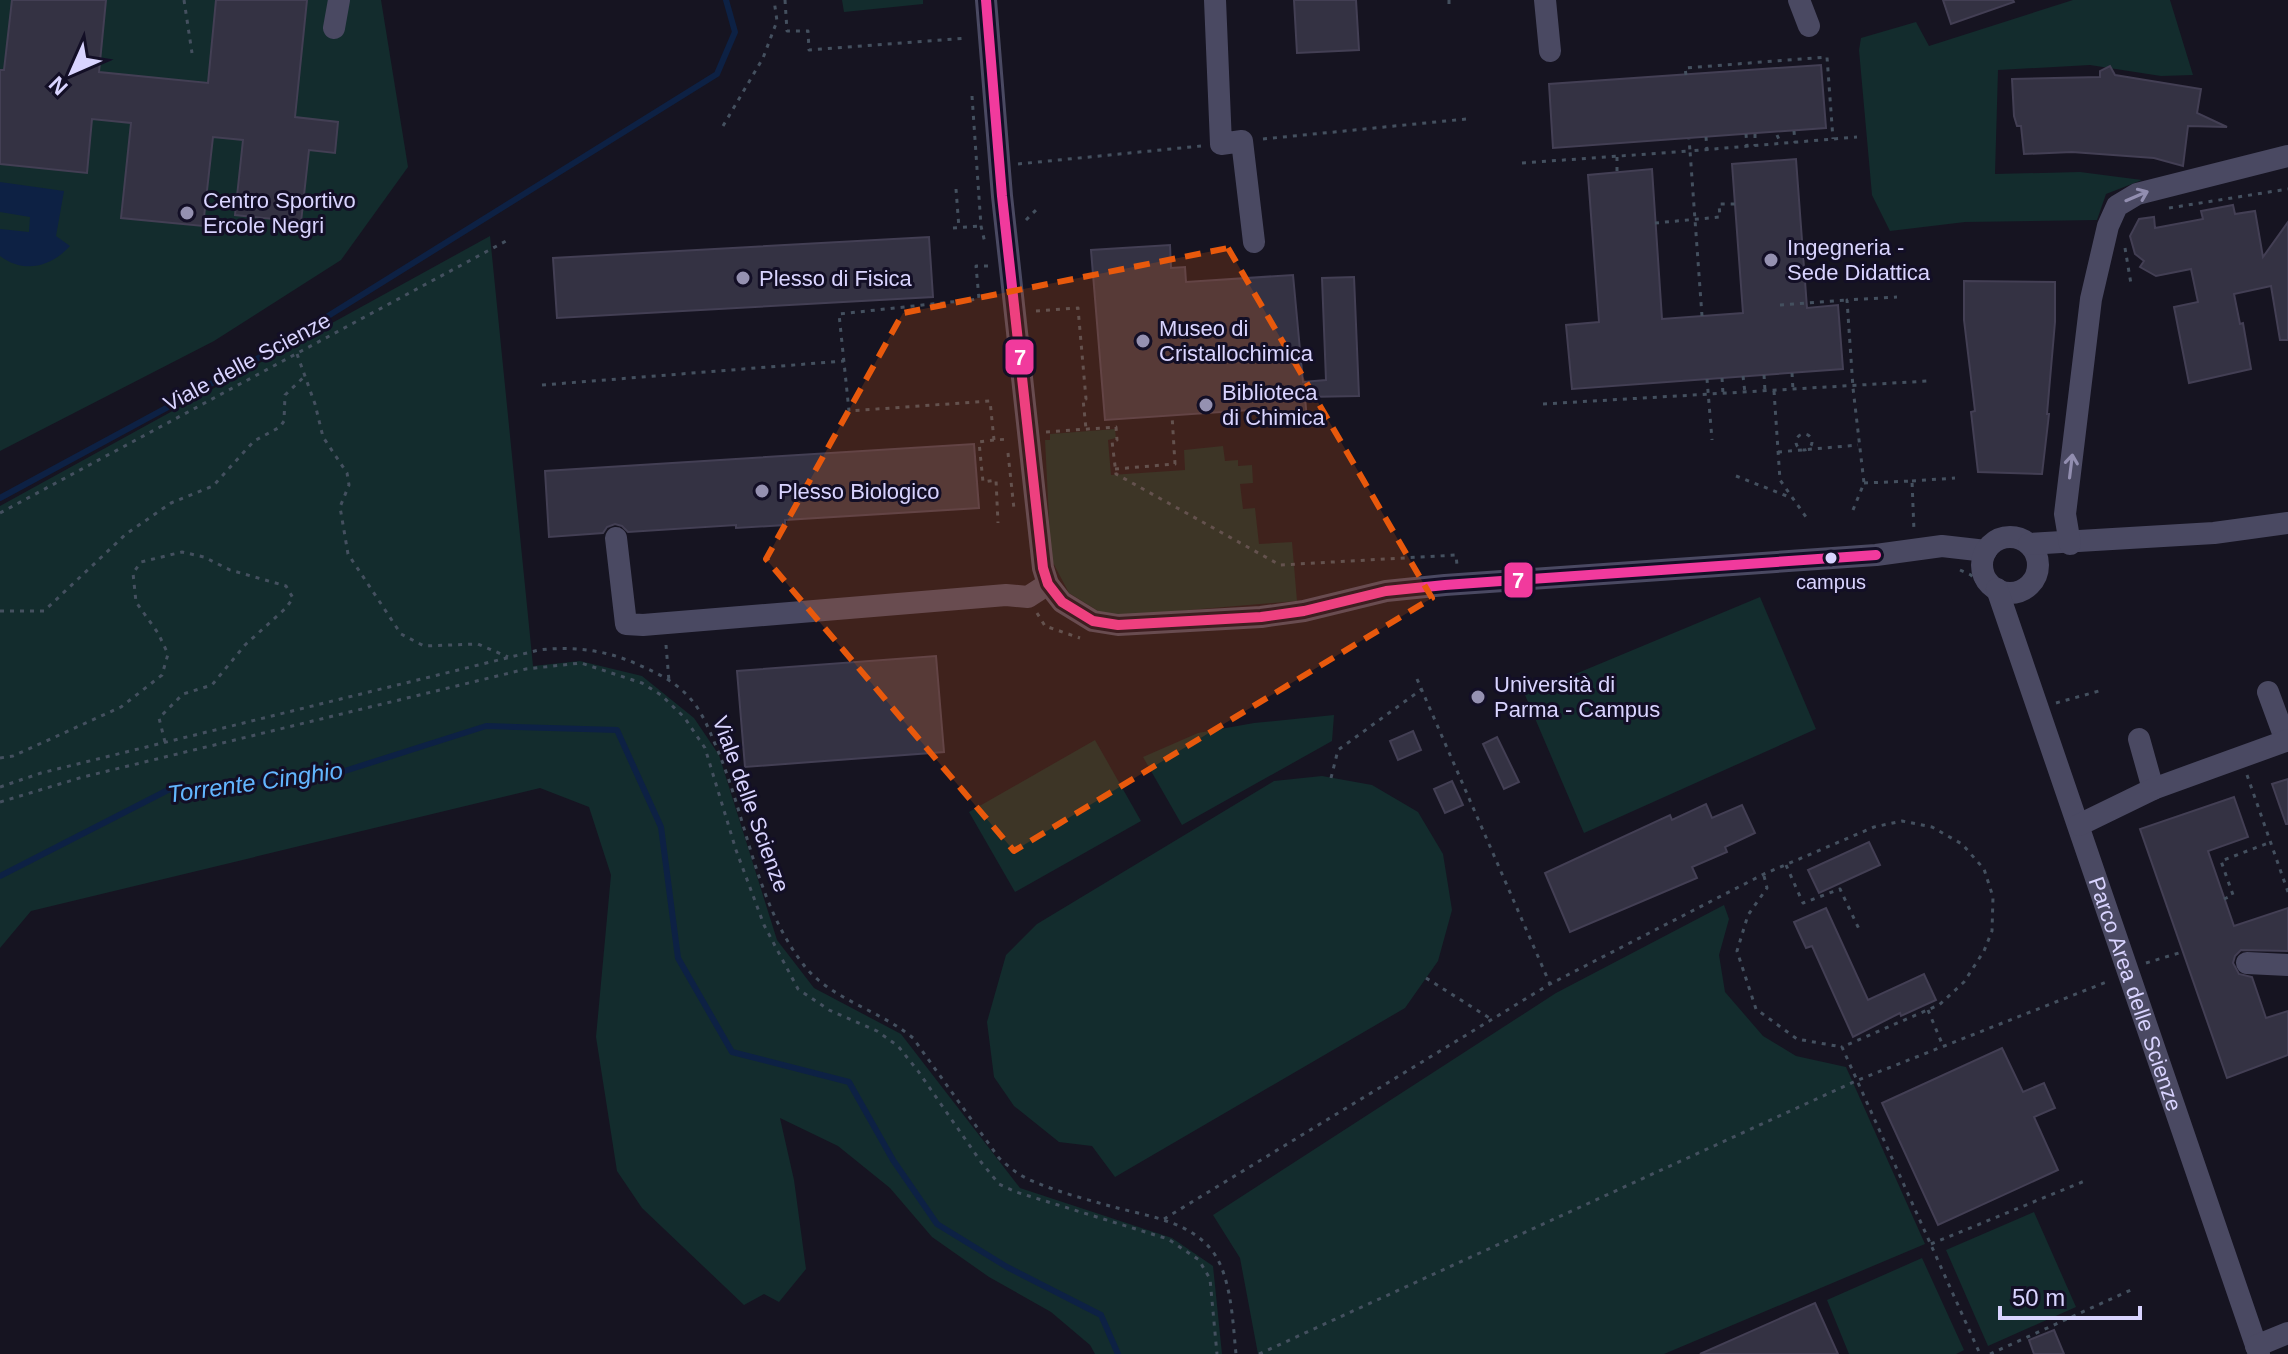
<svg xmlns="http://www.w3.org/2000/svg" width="2288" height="1354" viewBox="0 0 2288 1354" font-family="Helvetica,sans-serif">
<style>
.green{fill:#132c2d}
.water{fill:#0d2144}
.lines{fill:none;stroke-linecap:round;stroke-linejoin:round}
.stream{stroke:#0d2144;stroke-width:6}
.building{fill:#343243;stroke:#433f54;stroke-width:2}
.path{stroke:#44505f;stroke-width:3;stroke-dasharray:4 6;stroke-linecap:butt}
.minor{stroke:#4a4962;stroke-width:22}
.bus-1-casing{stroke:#130f26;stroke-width:16}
.bus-1{stroke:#f13a9d;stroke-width:10}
.oneway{stroke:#928eb0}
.marked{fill:#e8590c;fill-opacity:0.2;stroke:#e8590c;stroke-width:6;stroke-dasharray:16 10;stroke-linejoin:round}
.poi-dot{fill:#9591b1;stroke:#130f26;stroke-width:3}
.bus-dot{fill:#d9d4ff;stroke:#130f26;stroke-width:3}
.labels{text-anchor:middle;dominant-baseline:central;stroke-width:6;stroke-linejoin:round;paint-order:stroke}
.bus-label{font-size:20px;fill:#d9d4ff;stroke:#130f26}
.poi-label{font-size:22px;fill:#d9d4ff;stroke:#130f26;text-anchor:start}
.street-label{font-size:22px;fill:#d9d4ff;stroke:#130f26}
.water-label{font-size:24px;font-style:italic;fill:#62b6ff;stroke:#130f26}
.line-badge{stroke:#130f26;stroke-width:3}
.badge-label{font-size:22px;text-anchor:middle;font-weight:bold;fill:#fff}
</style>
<rect width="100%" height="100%" fill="#161421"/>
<g class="green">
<polygon points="0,0 381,0 408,167 341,260 214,341 0,451"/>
<polygon points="842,0 923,0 923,4 844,12"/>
<polygon points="2073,0 2170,0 2193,75 2161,76 2090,65 1998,70 1995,174 2080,172 2142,180 2106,194 2097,220 1965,222 1890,231 1872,195 1859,50 1861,38 1916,22 1929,46"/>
<polygon points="490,236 533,666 580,661 642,676 694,718 719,755 777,940 814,988 901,1034 1020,1188 1172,1238 1213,1266 1222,1354 1095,1354 1090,1345 1051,1312 989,1277 932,1237 890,1188 838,1146 780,1118 794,1180 806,1269 779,1302 764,1294 744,1305 642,1208 617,1171 596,1037 611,875 589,807 540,788 31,911 0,948 0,506"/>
<polygon points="1115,429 1116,438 1108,440 1111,475 1185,470 1184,450 1223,446 1225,461 1238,460 1238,466 1252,465 1253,483 1240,484 1243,509 1255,508 1259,544 1292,542 1297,601 1130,615 1103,614 1069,593 1051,559 1045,440 1050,440 1050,434"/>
<polygon points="1760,597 1816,729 1584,833 1525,695"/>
<polygon points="1334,715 1332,741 1182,825 1143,757 1198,733 1254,723"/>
<polygon points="1095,740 1141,821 1015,892 969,812"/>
<polygon points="1322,776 1372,785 1418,812 1443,854 1452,910 1438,961 1405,1008 1115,1177 1092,1146 1059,1142 1014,1106 994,1077 987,1022 1006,955 1037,924 1274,781"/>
<polygon points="1724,905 1729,919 1719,955 1725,992 1763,1036 1796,1056 1846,1067 1925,1244 1664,1354 1258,1354 1240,1258 1213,1215 1556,993"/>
<polygon points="2034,1212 2076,1307 1988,1346 1946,1250"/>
<polygon points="1922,1258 1964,1350 1956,1354 1849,1354 1827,1300"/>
</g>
<path class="water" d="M 0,182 L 64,191 L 56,236 L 70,246 C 51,267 24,274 0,256 L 0,229 L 29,232 L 30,217 L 0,212 Z"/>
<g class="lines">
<g class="stream">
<polyline points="0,498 275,349 717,74 735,32 726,0"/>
<polyline points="0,876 168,790 329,776 486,726 617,730 661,827 678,958 732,1052 849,1082 893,1160 937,1224 1007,1267 1101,1315 1118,1354"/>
</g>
</g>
<g class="building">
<polygon points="12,0 106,0 99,72 208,83 216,0 307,0 295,117 338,122 335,153 309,150 301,222 235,215 243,140 213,137 203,226 121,218 131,123 92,119 87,173 0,164 0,70 4,70"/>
<polygon points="1294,0 1356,0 1359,50 1297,53"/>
<polygon points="1943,0 2013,0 2014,2 1951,24"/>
<polygon points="1821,65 1826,128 1553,148 1549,84"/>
<polygon points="2110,66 2115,75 2201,89 2197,113 2227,127 2188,126 2183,166 2154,158 2072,152 2024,154 2021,126 2017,126 2014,116 2012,79 2100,77 2100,71"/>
<polygon points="1796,159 1807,308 1838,305 1843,369 1572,389 1566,325 1599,322 1588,175 1652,169 1662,319 1743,313 1732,164"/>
<polygon points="2233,205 2235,214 2255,211 2263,257 2288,222 2288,340 2280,340 2271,286 2234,294 2240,324 2243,323 2251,369 2189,383 2174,307 2198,302 2191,269 2156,276 2140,267 2144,261 2135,254 2130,236 2139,219 2154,217 2155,228 2203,219 2201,211"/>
<polygon points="929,237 933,297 557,318 553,258"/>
<polygon points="1170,245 1171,268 1185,267 1186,282 1293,275 1303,382 1326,380 1322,278 1354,277 1359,396 1305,397 1307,420 1266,423 1265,409 1105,420 1091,250"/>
<polygon points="1964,281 2055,282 2055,322 2047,414 2049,414 2042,474 1978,472 1971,412 1975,411 1964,320"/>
<polygon points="974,444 979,508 785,520 785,525 736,528 736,525 628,532 622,526 615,524 607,527 603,533 549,537 545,471"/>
<polygon points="936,656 944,752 745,767 737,671"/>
<polygon points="1413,731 1421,750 1398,760 1390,741"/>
<polygon points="1497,737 1519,782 1504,789 1483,744"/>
<polygon points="2288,779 2288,824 2286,824 2272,784"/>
<polygon points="1452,781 1463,805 1445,813 1434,789"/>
<polygon points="2234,797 2248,837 2208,851 2234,926 2288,908 2288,951 2241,950 2235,956 2233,963 2239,974 2252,977 2266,1018 2288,1011 2288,1055 2227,1078 2140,829"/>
<polygon points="1706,804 1712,818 1742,805 1755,833 1725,847 1727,852 1692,867 1697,878 1570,932 1545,873 1670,815 1672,820"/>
<polygon points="1869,842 1880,865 1819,893 1808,870"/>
<polygon points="1826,908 1868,1000 1924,974 1936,1000 1901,1016 1900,1013 1853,1037 1812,946 1806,948 1794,922"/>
<polygon points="2002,1048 2023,1092 2044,1083 2055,1108 2034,1117 2058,1170 1938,1225 1882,1103"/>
<polygon points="1815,1303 1838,1354 1700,1354"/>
<polygon points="2054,1330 2064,1354 2034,1354 2029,1340"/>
</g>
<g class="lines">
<g class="path">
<polyline points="184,0 192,53"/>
<polyline points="785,0 787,31 808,31 809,50 967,38"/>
<polyline points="1449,0 1449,7"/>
<polyline points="1686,75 1685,68 1827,57 1833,139"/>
<polyline points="972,96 981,226 985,243"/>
<polyline points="723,126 763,58 777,21 774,0"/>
<polyline points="1794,131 1795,143"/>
<polyline points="1746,134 1747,147"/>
<polyline points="1755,134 1755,146"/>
<polyline points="1777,135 1781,144"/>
<polyline points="1706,137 1707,150"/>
<polyline points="1263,139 1466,119"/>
<polyline points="1617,157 1617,173"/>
<polyline points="1522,163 1690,151 1689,139"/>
<polyline points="1018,164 1201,146"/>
<polyline points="956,189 959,228"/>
<polyline points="2169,208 2288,189"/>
<polyline points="1026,220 1040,206"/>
<polyline points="1655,223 1720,217 1719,204 1735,204"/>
<polyline points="953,228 981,226"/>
<polyline points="2125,248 2131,284"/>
<polyline points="988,266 976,266 979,299 839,314 849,411 990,401 994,440 1010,439"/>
<polyline points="1780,305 1847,300"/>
<polyline points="1036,311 1078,308 1086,399 1083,399 1086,429"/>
<polyline points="1702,316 1690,151 1857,137"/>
<polyline points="297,354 315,404 323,437 347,473 349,485 340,507 348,554 401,634 424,646 478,644 508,657"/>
<polyline points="1792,373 1793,390"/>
<polyline points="1764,375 1765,391"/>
<polyline points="1743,376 1745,393"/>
<polyline points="1722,378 1723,394"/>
<polyline points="1707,379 1712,440"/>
<polyline points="542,385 844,361"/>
<polyline points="1774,391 1780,480 1806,517"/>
<polyline points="1543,404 1927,381"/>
<polyline points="1046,432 1116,427 1117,440 1112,441 1116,474 1280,565 1456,555 1457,565"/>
<circle cx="1804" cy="442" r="8"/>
<polyline points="994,440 979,442 983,482 996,480 998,523"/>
<polyline points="1778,452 1858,445"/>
<polyline points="1008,453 1014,509"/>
<polyline points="1115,469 1175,464 1172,415"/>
<polyline points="1736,476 1792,498"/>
<polyline points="1912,481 1955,478"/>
<polyline points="1864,483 1912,481 1914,531"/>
<polyline points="1853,510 1864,483 1853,388 1847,300 1897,297"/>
<polyline points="0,513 508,240"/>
<polyline points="1960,570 1971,575 1979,584"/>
<polyline points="0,611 44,611 126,534 171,503 213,486 254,441 280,427 284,421 285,395 306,375"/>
<polyline points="1037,613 1045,626 1080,638"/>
<polyline points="666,645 669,681"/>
<polyline points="1417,679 1550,984"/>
<polyline points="2056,703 2099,691"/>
<polyline points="0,758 13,756 121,707 162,675 168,654 158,633 136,602 133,573 141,562 182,552 204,557 230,570 286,586 293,598 286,608 245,645 212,685 183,694 159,718 165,742"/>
<polyline points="2247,775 2288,892"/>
<polyline points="1331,778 1338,750 1422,689"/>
<path d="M 0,787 L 41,773 L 539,650 C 573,646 607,650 639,665 C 655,672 672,680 685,693 C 702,709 709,730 718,751 C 747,820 756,903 803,964 C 829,999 880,1010 913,1038 L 999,1158 C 1010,1168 1021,1177 1035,1182 C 1058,1192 1085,1199 1110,1206 C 1150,1217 1201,1222 1220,1264 C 1232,1291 1233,1325 1236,1354"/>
<polyline points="0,802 83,777 526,669 581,663 642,683 661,695 684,717 705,748 736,850 764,925 798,989 829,1010 877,1031 898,1046 918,1071 981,1162 999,1184 1016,1192 1168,1239 1199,1260 1210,1279 1217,1354"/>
<polyline points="1786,865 1803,903 1840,889 1859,929"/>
<polyline points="1764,876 1767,888 1748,915 1737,951 1756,1009 1797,1039 1842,1047"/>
<polyline points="2224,899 2233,895 2221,861 2271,842"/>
<polyline points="2146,963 2182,952"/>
<polyline points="1426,978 1491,1019"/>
<polyline points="1928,1010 1943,1046"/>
<polyline points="1164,1219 1550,984 1764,874 1874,827 1902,821 1932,827 1962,844 1984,869 1993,897 1992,931 1984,951 1964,982 1939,1005 1842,1047 1980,1354"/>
<polyline points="1931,1244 2087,1180"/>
<polyline points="1259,1354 1858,1080 2109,981"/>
<polyline points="1990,1354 2133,1289"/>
</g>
<g class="minor">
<polyline points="986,0 1002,196 1043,568 1048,584 1062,602 1093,621 1118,625 1261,617 1304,611 1386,591 1445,585 1876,555 1942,546 1986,551"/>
<polyline points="1215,0 1221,144 1242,141 1254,242"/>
<polyline points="1545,0 1550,51"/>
<polyline points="1799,0 1809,26"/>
<polyline points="334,28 339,0"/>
<circle cx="2010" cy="565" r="28"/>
<polyline points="616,538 626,624 643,625 1006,595 1028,597 1048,584"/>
<polyline points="2029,544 2214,533 2288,523"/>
<polyline points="2070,544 2065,514 2091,299 2108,226 2117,206 2137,194 2288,156"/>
<path id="s1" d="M 1997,589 L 2259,1354"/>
<polyline points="2268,692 2286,741"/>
<polyline points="2139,739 2153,789"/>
<polyline points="2079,825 2153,789 2288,740"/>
<polyline points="2247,963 2288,965"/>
<polyline points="2256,1346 2288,1333"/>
</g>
<g class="bus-1-casing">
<polyline id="bus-1" points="986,0 1002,196 1043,568 1048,584 1062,602 1093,621 1118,625 1261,617 1304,611 1386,591 1445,585 1876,555"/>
</g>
<use href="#bus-1" class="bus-1"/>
</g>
<defs><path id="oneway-shaft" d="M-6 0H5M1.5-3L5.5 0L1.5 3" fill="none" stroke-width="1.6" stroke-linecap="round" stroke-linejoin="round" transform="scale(2)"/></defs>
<g class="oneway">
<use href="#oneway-shaft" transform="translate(2137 196) rotate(-23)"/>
<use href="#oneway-shaft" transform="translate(2071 466) rotate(-83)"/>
</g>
<path class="marked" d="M 1228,248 L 1432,598 L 1014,851 L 766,559 L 903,313 Z"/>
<g class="poi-dot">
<circle cx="187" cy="213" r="8"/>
<circle cx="1771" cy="260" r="8"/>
<circle cx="743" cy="278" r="8"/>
<circle cx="1143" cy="341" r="8"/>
<circle cx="1206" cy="405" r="8"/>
<circle cx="762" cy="491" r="8"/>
<circle cx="1478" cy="697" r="8"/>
</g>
<circle class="bus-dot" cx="1831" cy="558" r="7"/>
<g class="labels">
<g class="bus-label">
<text x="1831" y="582">campus</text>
</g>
<g class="poi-label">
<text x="203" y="200">Centro Sportivo<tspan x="203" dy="25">Ercole Negri</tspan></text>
<text x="1787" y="247">Ingegneria -<tspan x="1787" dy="25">Sede Didattica</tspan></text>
<text x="759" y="278">Plesso di Fisica</text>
<text x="1159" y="328">Museo di<tspan x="1159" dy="25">Cristallochimica</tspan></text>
<text x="1222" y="392">Biblioteca<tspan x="1222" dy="25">di Chimica</tspan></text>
<text x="778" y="491">Plesso Biologico</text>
<text x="1494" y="684">Università di<tspan x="1494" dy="25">Parma - Campus</tspan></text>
</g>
<g class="street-label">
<text transform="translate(247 362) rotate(-28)">Viale delle Scienze</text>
<text transform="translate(751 804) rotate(70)">Viale delle Scienze</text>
<text stroke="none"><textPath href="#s1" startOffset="428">Parco Area delle Scienze</textPath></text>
</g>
<g class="water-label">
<text transform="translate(255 782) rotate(-8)">Torrente Cinghio</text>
</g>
</g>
<g class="line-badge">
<rect x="1004" y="338" width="31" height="38" rx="8" fill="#f13a9d"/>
<rect x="1503" y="561" width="31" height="38" rx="8" fill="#f13a9d"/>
</g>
<g class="badge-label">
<text x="1020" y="365">7</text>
<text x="1518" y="588">7</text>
</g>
<g transform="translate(72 72) rotate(225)" stroke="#130f26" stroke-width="6" paint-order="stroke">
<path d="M0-6L14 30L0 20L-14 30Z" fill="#d9d4ff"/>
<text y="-12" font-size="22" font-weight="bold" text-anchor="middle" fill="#d9d4ff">N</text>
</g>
<path d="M2000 1306v12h140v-12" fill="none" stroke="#d9d4ff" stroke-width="4"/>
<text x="2012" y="1306" font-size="24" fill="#d9d4ff" stroke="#130f26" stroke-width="6" paint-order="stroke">50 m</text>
</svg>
